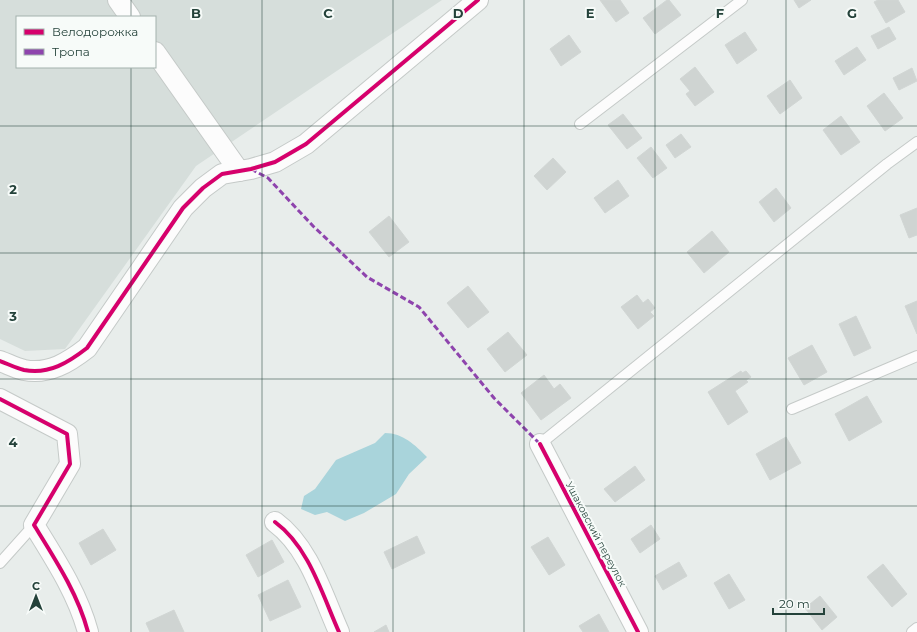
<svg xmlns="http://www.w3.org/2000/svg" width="917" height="632" viewBox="0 0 917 632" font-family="Montserrat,sans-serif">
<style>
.built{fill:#d6dedb;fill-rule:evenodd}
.water{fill:#a9d4db}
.building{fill:#cfd4d2;stroke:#d1d6d4}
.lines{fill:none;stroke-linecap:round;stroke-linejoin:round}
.lane-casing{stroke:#c5cac8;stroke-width:12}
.street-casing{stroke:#c5cac8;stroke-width:22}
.lane{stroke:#fcfcfc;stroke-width:10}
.street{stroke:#fcfcfc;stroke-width:20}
.quiet{stroke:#8e44ad;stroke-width:3;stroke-dasharray:6 3;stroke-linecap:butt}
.cycleway-casing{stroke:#f7fbf9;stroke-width:6}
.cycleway{stroke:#d6006c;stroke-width:4}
.grid{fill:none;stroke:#24423a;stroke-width:1;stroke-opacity:0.55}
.labels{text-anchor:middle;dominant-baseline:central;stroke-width:4;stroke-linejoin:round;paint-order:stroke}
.street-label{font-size:10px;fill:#24423a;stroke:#f7fbf9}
.grid-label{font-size:13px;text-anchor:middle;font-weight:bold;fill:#24423a;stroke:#f7fbf9;stroke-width:4;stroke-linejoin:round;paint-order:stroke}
</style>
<rect width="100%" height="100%" fill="#e8edeb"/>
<path class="built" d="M 0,0 L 442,0 L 196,166 L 65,349 L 25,351 L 0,339 ZM 17,17 L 155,17 L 155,67 L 17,67 Z"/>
<path class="water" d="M 385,433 C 403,433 415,445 427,457 L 409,474 L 396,494 L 364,513 L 345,521 L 327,512 L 315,515 L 301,509 L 304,496 L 315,489 L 336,460 L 375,443 Z"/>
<g class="building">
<polygon points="600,0 620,0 629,13 616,22"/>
<polygon points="667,0 669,0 681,15 655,34 643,18"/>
<polygon points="794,0 811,0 799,8"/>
<polygon points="878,0 898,0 905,12 886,23 874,2"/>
<polygon points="889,27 896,39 878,49 871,36"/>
<polygon points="745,32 757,50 737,64 725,45"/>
<polygon points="569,35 581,52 561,66 550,49"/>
<polygon points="857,47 866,60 844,75 835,61"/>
<polygon points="695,67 714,92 695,106 686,94 690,91 680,79"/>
<polygon points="912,68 917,81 899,90 893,78"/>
<polygon points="790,80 802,98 780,114 767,96"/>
<polygon points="884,93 903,118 885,131 867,106"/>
<polygon points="623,114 642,138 627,149 608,125"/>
<polygon points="841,116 860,142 841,155 823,130"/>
<polygon points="681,134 691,147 675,158 666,145"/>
<polygon points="651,147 667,168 653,178 637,158"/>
<polygon points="553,158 566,172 547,190 534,176"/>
<polygon points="618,180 629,196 605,213 594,198"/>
<polygon points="776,188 791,208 774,222 759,202"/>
<polygon points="917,208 917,235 909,238 900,215"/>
<polygon points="389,216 409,242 389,257 369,232"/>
<polygon points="712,231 729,252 704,273 687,252"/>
<polygon points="468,286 489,312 468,328 447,303"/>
<polygon points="637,295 643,303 648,299 655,308 650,312 654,316 638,329 621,307"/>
<polygon points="917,301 917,334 905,306"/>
<polygon points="856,316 871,348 854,356 839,324"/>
<polygon points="508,332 527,355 505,372 487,349"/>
<polygon points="812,345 827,372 804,385 788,358"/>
<polygon points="741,371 742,373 746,371 751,377 746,380 748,382 735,391 748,412 728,425 708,392"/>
<polygon points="544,375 554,389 560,384 571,398 541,420 521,393"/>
<polygon points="867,396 882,422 849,441 835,414"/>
<polygon points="786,437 801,463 770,480 756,454"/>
<polygon points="635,466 645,480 615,502 604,489"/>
<polygon points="651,525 660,539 640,553 631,539"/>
<polygon points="103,529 116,550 91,565 79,543"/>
<polygon points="417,536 425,553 392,569 384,552"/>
<polygon points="548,537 565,565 549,575 531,547"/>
<polygon points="272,540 284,562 258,577 246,555"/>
<polygon points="679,562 687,576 663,590 655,576"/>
<polygon points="883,564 907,594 892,607 867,577"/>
<polygon points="729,574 745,600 729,609 714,583"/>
<polygon points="288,580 301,607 270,621 258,595"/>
<polygon points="820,596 837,617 822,630 805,608"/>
<polygon points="174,610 184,632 150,632 146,623"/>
<polygon points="599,614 609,632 583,632 579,626"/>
<polygon points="386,625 389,632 374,632"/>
</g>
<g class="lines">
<g class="lane-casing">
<g id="lane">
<polyline points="580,124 742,0"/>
<polyline points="792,409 917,356"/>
<polyline points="540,444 887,164 917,142"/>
<polyline points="0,563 34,525"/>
<polyline points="912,632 917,628"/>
</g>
</g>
<g class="street-casing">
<g id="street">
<polyline points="118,0 130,17"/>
<polyline points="155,52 239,171"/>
<path d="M 0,361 C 8,364 16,368 24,370 C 49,375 69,362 87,348 L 183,208 L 203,188 L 222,174 L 251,169 L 275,162 L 306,144 L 478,0"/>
<path d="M 0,399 L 67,434 L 70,464 L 34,525 C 55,559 78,594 88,632"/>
<polyline points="540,444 638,632"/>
<path d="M 275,522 C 309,547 322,594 339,632"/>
</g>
</g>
<use href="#lane" class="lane"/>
<use href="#street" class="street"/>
<polyline class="quiet" points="251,169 268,178 313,226 367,277 419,307 494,398 540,444"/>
<g class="cycleway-casing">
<g id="cycleway">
<path d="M 0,361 C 8,364 16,368 24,370 C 49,375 69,362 87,348 L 183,208 L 203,188 L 222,174 L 251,169 L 275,162 L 306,144 L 478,0"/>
<path d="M 0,399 L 67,434 L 70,464 L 34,525 C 55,559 78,594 88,632"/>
<polyline points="540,444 638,632"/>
<path d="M 275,522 C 309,547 322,594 339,632"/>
</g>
</g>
<use href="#cycleway" class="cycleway"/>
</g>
<path class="grid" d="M 131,0 L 131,17M 262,0 L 262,632M 393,0 L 393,632M 524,0 L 524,632M 655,0 L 655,632M 786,0 L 786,632M 131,67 L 131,632M 0,126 L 917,126M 0,253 L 917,253M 0,379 L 917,379M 0,506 L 917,506"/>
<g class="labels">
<g class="street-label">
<text transform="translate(596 534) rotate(62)">Ушаковский переулок</text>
</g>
</g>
<g class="grid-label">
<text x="196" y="18">B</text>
<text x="328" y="18">C</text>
<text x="458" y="18">D</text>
<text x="590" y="18">E</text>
<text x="720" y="18">F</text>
<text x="852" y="18">G</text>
<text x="13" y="194">2</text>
<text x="13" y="321">3</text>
<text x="13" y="447">4</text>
</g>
<rect x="16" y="16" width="140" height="52" fill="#f7fbf9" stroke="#a3b1ad"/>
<rect x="24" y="29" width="20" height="6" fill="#d6006c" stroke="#a3b1ad"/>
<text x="52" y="36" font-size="12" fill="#24423a">Велодорожка</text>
<rect x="24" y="49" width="20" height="6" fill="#8e44ad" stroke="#a3b1ad"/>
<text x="52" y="56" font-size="12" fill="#24423a">Тропа</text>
<g transform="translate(36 596)" stroke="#f7fbf9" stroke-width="3" paint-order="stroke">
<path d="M0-3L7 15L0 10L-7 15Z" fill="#24423a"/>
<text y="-6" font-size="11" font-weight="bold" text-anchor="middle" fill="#24423a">С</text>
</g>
<path d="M773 608v6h51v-6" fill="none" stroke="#24423a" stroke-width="2"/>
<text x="779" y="608" font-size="12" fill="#24423a" stroke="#f7fbf9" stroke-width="3" paint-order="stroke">20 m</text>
</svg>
